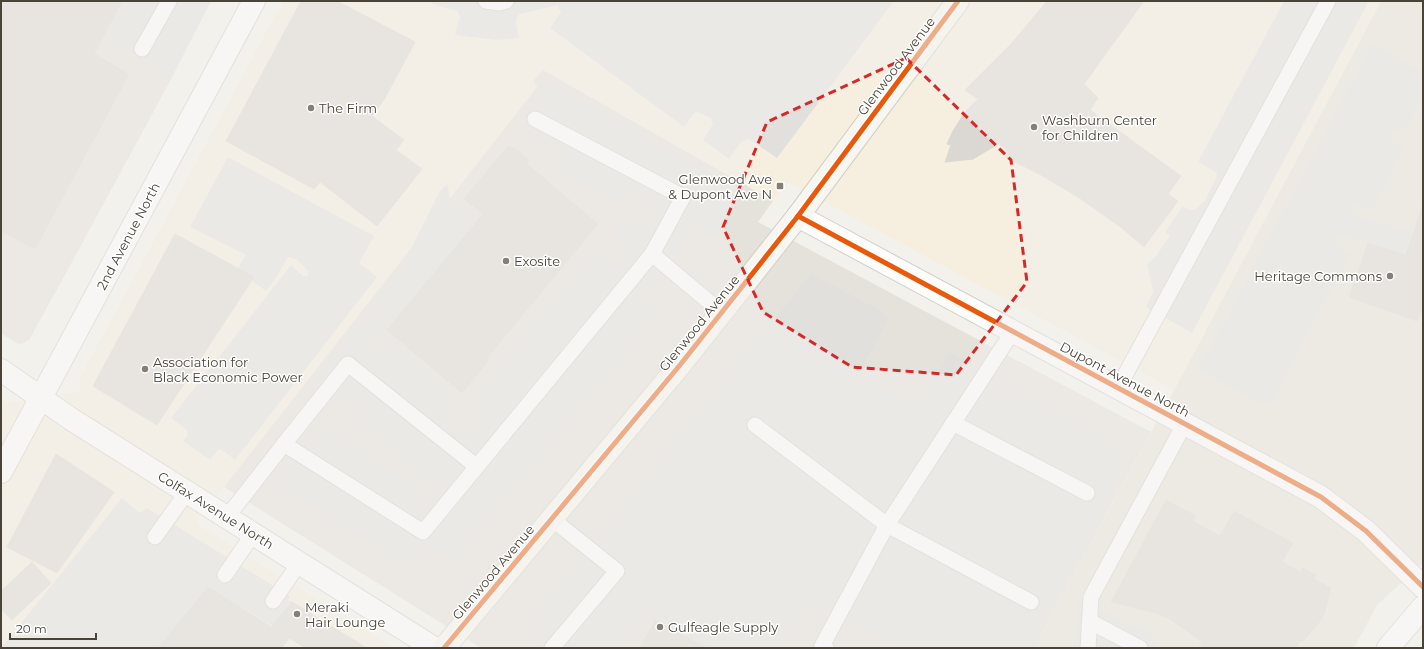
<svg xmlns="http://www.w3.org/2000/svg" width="1424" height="649" viewBox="0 0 1424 649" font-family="Montserrat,sans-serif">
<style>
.residential{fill:#e7e3d9}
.commercial{fill:#f6eede}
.industrial{fill:#e5e1db}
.parking{fill:#e2e0dc}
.building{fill:#dbd8d3;stroke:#dbd8d1}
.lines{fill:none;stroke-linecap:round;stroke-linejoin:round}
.lane-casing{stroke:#d1cfc9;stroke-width:17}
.street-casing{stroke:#d1cfc9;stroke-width:24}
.secondary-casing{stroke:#d3cfc3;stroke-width:24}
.lane{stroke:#fdfdfc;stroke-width:15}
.street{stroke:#fdfdfc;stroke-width:22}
.secondary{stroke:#f7f6f0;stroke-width:22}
.cycleway-casing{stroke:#fff;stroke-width:8}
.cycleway{stroke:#e8590c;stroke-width:5}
.marked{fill:none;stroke:#d62828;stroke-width:3;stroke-dasharray:8 5;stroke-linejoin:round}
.poi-dot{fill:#858076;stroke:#fff;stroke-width:1.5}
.labels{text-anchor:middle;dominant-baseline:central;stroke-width:3;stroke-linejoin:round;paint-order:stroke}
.street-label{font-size:13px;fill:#4a4337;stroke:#fff}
.poi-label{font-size:13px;fill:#4a4337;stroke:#fff;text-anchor:start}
</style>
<rect width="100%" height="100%" fill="#f3f1ec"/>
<polygon class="residential" points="1381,1 1423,1 1423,563 1377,605 1354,648 1034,648 1174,390"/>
<polygon class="commercial" points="283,1 1381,1 1174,390 788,182 773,201 543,70 533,81 537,87 196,523 390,645 392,648 1,648 1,392 6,403 81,391 79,382 81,376"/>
<g class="industrial">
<polygon points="1,1 211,1 169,83 66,273 29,340 22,344 16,343 1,333"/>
<polygon points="543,70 773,201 758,222 1151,432 1034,648 481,648 224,487 537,87 533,81"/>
</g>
<g class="parking">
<polygon points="122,1 211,1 172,75 103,35"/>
<polygon points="427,1 894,1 777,158 749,139 741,142 729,159 703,140 713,124 711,118 697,112 694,113 684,127 550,28 561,12 558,5 520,14 517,17 516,22 519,38 496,40 455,35 460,16 457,11 441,7"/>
<polygon points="1284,1 1369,1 1192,333 1146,307 1153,292 1147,264 1155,257 1170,236 1165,232 1183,206 1189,210 1194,210 1205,201 1216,178 1217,173 1198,162"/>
<polygon points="1372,44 1423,72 1423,93 1419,107 1412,120 1401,129 1390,133 1389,139 1404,149 1372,210 1352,203 1349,207 1355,215 1414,233 1406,255 1348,236 1335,235 1333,241 1335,244 1351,254 1268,407 1198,370"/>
<polygon points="551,83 738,190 729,204 728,207 731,212 718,236 701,226 692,226 687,232 678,251 640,290 640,297 655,311 451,558 431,545 419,550 410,565 279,485 291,465 311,443 321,428 425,493 415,505 416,512 419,513 423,513 452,478 453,474 451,471 446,471 433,482 356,417 367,404 366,400 349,393 342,395 336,399 314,383 400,270 440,191 447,184 451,202 476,223 414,298 408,295 366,343 365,351 368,356 372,359 387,343 455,399 442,415 441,418 447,424 460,431 470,431 489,422 491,417 490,412 476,399 597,253 613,268 618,267 630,252 630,249 614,235 625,219 640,233 646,231 649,228 658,207 652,198 634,188 628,190 620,203 559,169 567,155 565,148 521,124 535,101 542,100"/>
<polygon points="228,157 374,236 359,263 377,277 235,460 222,450 218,450 210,460 183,441 187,436 188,431 171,418 291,265 303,276 307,276 309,272 296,259 288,257 278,275 266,291 252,281 254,277 238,268 246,255 190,227"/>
<polygon points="811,274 878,309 889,317 858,375 919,409 950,353 975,365 966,378 992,395 988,401 992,403 1003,388 1113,445 1117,457 1120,472 1104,510 1028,648 902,648 808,597 781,648 707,648 655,620 658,612 652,605 611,648 524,648 532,642 542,640 543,637 542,632 531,622 655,477 735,537 736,534 730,527 655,473 671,450"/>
<polygon points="122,498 140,513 147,508 290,596 288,600 292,602 272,626 208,587 158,648 1,648"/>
<polygon points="1077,598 1133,627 1135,625 1146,631 1154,638 1161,648 1073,648 1077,630"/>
</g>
<g class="building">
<polygon points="1,1 122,1 94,54 129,74 35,249 1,231"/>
<polygon points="301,1 337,1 415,42 384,100 372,116 404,140 396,150 422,169 377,226 320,182 314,189 226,141"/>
<polygon points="1047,1 1144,1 1084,84 1098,98 1090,110 1181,176 1168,194 1178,201 1144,247 1122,228 1078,197 1041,175 1007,158 1008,154 1005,148 998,144 973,159 945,162 951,145 947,144 953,131 965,112 978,99 965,90 1011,44"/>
<polygon points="508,146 515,148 529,160 526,163 598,224 487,358 489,360 462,393 387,330 483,214 464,199"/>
<polygon points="1423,204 1423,307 1417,321 1349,297 1368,243 1406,255"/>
<polygon points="175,234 254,277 157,425 93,386"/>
<polygon points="56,454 114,492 57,573 7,547"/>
<polygon points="1166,500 1196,516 1193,521 1220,536 1234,511 1293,543 1282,562 1301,572 1303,568 1316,575 1314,579 1331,588 1324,614 1318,624 1302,642 1300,641 1296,648 1199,648 1202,642 1170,619 1156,613 1111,602"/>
<polygon points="32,562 51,583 12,620 1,609 1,591"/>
<polygon points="208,587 289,638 282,648 158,648"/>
<polygon points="292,602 367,648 306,648 289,638 272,626"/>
<polygon points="655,620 682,635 707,648 640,648"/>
</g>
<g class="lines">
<g class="lane-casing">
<g id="lane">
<polyline points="486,1 500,3 506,1"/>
<polyline points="142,49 169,1"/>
<polyline points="535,119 683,197 652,254"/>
<polyline points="1118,388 1328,1"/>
<polyline points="953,423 1087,493"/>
<polyline points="755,425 887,525 1013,331"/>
<polyline points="284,444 348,364 476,466"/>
<polyline points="227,517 284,444 423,532 652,254 721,312"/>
<polyline points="552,519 617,571 552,648"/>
<polyline points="155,537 187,492"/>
<polyline points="225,575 253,534"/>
<polyline points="273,601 300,562"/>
<polyline points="1091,622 1140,648"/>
<polyline points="826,648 822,646 887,525 1031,602"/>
<polyline points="1088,648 1091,597 1185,423"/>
</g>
</g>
<g class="street-casing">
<g id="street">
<polyline points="798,216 1321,497 1366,531 1423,587"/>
<polyline points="1,370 71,419 434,648"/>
<polyline points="1,472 254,1"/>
<polyline points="1388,648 1423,607"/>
</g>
</g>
<g class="secondary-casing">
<polyline id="secondary" points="444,648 680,365 798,216 958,1"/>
</g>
<use href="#lane" class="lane"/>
<use href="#street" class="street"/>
<use href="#secondary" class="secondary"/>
<g class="cycleway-casing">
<g id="cycleway">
<polyline points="798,216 1321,497 1366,531 1423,587"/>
<polyline points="444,648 680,365 798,216 958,1"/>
</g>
</g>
<use href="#cycleway" class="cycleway"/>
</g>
<path d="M0 0H1424V649H0ZM 906,58 L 1011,160 L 1027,282 L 956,375 L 852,367 L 763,312 L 723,227 L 767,122 Z" fill="#f3f1ec" fill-opacity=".55" fill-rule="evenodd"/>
<path class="marked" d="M 906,58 L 1011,160 L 1027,282 L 956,375 L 852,367 L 763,312 L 723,227 L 767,122 Z"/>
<g class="poi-dot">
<circle cx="311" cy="108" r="4"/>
<circle cx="1034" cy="127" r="4"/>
<rect x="776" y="182" width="8" height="8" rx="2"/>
<circle cx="506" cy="261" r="4"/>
<circle cx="1390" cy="276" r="4"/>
<circle cx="145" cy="369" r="4"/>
<circle cx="297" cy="614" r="4"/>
<circle cx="660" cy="627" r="4"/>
</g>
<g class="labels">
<g class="street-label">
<text transform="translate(896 66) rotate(-53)">Glenwood Avenue</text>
<text transform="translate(128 236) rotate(-62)">2nd Avenue North</text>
<text transform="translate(699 323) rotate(-51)">Glenwood Avenue</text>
<text transform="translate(1125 379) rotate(28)">Dupont Avenue North</text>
<text transform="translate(216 510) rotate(32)">Colfax Avenue North</text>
<text transform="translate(493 572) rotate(-50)">Glenwood Avenue</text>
</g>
<g class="poi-label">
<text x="319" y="108">The Firm</text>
<text x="1042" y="120">Washburn Center<tspan x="1042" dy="15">for Children</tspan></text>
<text x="772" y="179" text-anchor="end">Glenwood Ave<tspan x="772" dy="15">&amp; Dupont Ave N</tspan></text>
<text x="514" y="261">Exosite</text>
<text x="1382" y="276" text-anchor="end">Heritage Commons</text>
<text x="153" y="362">Association for<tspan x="153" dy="15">Black Economic Power</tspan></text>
<text x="305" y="607">Meraki<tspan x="305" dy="15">Hair Lounge</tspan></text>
<text x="668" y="627">Gulfeagle Supply</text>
</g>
</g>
<rect width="1424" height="649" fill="none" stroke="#4a4337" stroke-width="4"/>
<path d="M10 633v6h86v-6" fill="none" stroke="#4a4337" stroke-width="2"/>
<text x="16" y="633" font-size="12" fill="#4a4337" stroke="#ffffff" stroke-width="3" paint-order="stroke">20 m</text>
</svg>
